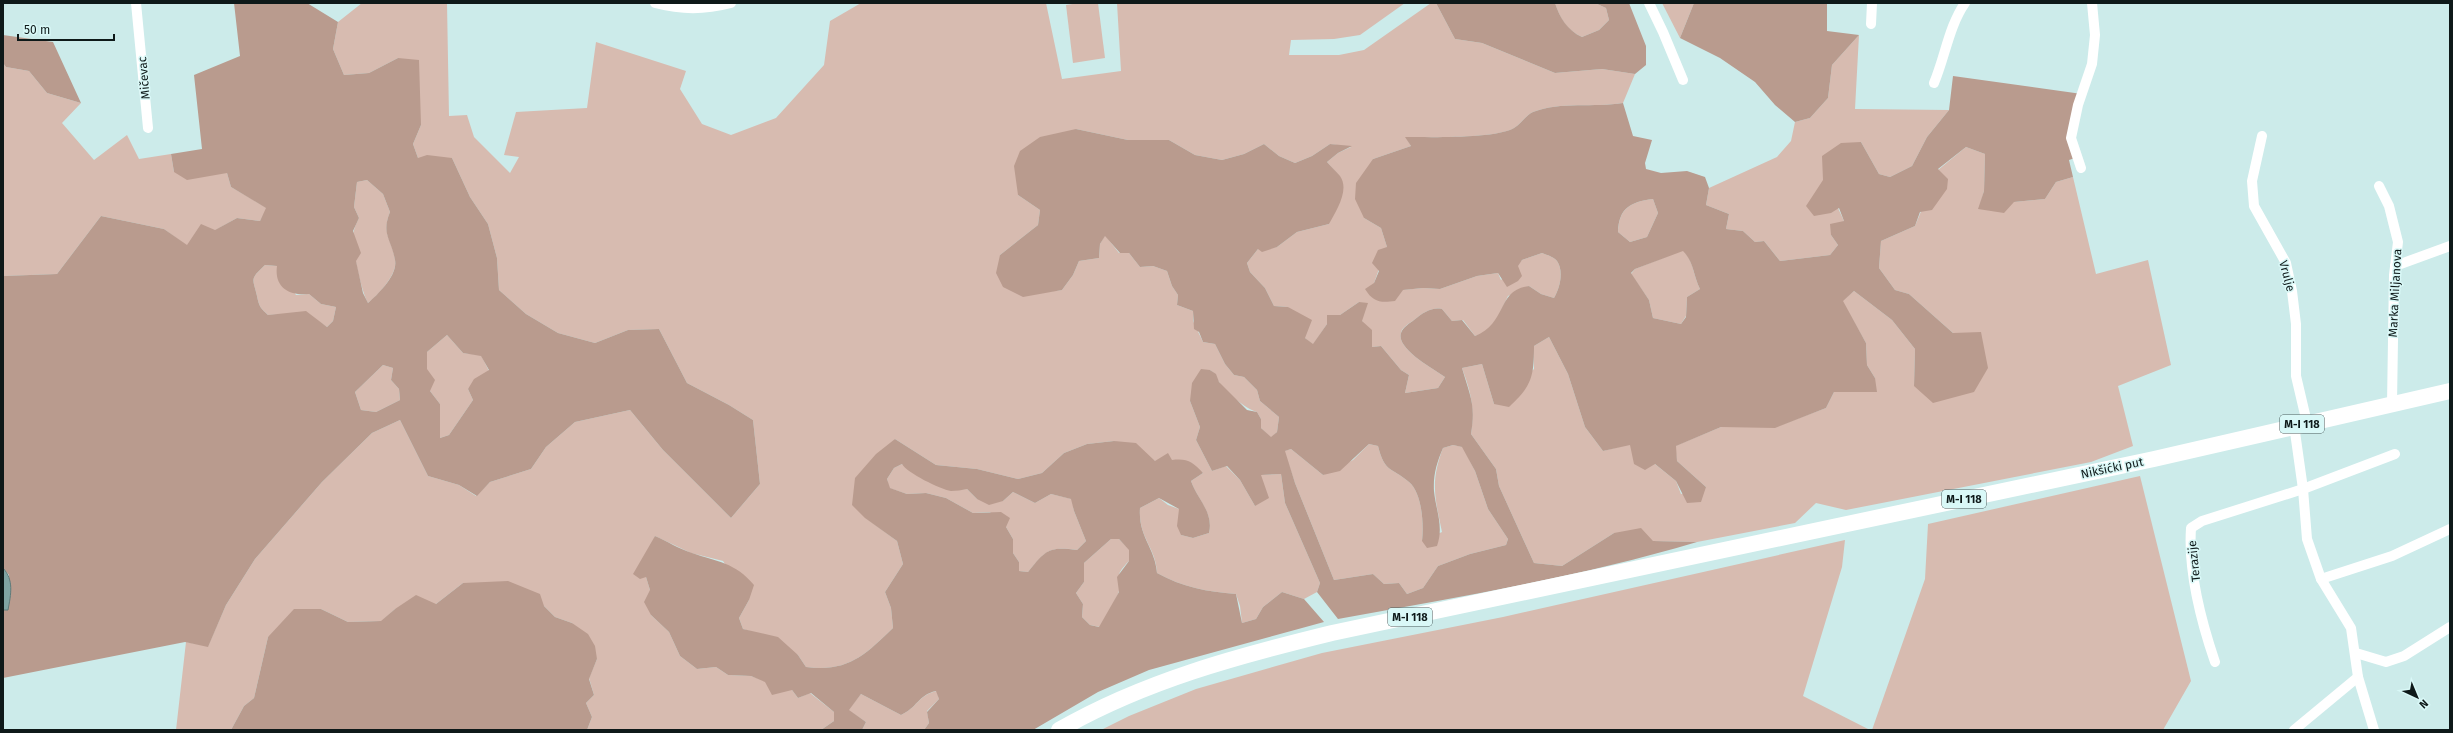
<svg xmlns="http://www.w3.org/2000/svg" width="2453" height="733" viewBox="0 0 2453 733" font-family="'Fira Sans',sans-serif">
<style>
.green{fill:#d7bbb0}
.forest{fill:#b99b8e;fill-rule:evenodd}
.water{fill:#80a5a4;stroke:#5e7b7a}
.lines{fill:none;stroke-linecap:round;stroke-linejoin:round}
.street{stroke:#fff;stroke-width:10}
.primary{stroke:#fff;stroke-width:16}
.labels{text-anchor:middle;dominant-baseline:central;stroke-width:3;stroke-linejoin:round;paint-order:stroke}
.shield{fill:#d9f8f7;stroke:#4b5c5c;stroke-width:1}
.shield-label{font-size:11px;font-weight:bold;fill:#0e1919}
.street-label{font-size:12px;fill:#0e1919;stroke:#d9f8f7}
</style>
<rect width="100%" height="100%" fill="#ccebea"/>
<g class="green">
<path d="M 362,3 L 447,3 L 449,116 L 467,115 L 474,137 L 510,173 L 519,157 L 504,155 L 516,112 L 587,108 L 596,42 L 686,71 L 680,89 L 702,124 L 731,135 L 776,118 L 824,65 L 830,21 L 861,3 L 1046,3 L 1062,79 L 1121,71 L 1117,3 L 1405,3 L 1360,35 L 1334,39 L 1291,40 L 1289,55 L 1339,55 L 1364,50 L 1431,3 L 1436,3 L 1455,39 L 1482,43 L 1555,73 L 1602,69 L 1635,74 L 1623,103 C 1594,108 1561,101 1533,112 C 1526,115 1521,124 1514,128 C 1496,139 1429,137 1406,137 L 1411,146 L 1373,159 L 1364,218 L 1381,228 L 1387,247 L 1374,283 L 1402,290 L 1423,288 L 1440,289 L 1477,276 L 1498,273 L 1501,280 L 1522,260 L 1542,253 C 1547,255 1554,257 1557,261 C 1564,271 1560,288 1554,298 L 1541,294 L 1529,286 L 1508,296 L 1494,325 L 1487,332 L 1475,336 L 1463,320 L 1452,321 L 1442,309 C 1431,307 1423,313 1414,320 C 1410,323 1402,327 1401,333 C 1396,349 1434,369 1445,377 L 1438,388 L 1405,393 L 1409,375 L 1401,370 L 1381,346 L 1372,347 L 1362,321 L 1359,302 L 1340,315 L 1327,315 L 1327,324 L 1313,345 L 1305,338 L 1288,307 L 1274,306 L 1265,288 L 1250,272 L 1247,263 L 1258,249 L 1277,247 L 1297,232 L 1329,224 L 1340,177 L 1327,162 L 1338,153 L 1351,147 L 1330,144 L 1312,156 L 1295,163 L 1279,156 L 1264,144 L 1244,154 L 1222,160 L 1195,155 L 1169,140 L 1128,140 L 1076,129 L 1018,195 L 1040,210 L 1038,225 L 1000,255 L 1045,292 L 1062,290 L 1073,275 L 1079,261 L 1099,258 L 1100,244 L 1105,235 L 1119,253 L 1129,253 L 1140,267 L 1153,266 L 1167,271 L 1172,286 L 1178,295 L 1177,305 L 1193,311 L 1193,321 L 1203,342 L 1215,344 L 1225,364 L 1234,375 L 1244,377 L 1257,390 L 1260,401 L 1279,417 L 1277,432 L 1271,438 L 1261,428 L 1261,419 L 1257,412 C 1246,409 1225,392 1219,382 C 1215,376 1216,374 1210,370 L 1190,401 L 1200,427 L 1196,440 L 1212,471 L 1226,466 L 1240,480 L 1255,506 L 1261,475 L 1281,474 L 1285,503 L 1320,583 L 1317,592 L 1304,599 L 1282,592 L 1263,607 L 1256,619 L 1242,623 L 1240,606 L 1236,594 C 1208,592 1182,587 1157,573 C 1156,547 1138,538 1140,508 L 1159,498 L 1168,505 L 1179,509 L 1181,535 L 1193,538 L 1209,533 C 1214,513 1197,499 1191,481 L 1203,473 L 1172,460 L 1155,461 L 1114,441 L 1087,444 L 1064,453 L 1042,473 L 1018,479 L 977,469 L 936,465 L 895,439 L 866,518 L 897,541 L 903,564 L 885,592 L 891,608 L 893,628 C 864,656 848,672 806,667 L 798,655 L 756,633 L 743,629 L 739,618 L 749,600 L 723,561 L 691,553 L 655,536 L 646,577 L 650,590 L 651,615 L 669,632 L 680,656 L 697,669 L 716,667 L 728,675 L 751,676 L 792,690 L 798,698 L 810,693 L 834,712 L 834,721 L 821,730 L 587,730 L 592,717 L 586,703 L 594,695 L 589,678 L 597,659 L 572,623 L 555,617 L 544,606 L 463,583 L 436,604 L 395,609 L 382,621 L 348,622 L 321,609 L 268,637 L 254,698 L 244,706 L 231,730 L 176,730 L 186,642 L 208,646 L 226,605 L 255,559 L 322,482 L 372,433 L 400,420 L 428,476 L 459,485 L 476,496 L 490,482 L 531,469 L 546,447 L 575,422 L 630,410 L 663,450 L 731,518 L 760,484 L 753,420 L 729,405 L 687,383 L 659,329 L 628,330 L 595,343 L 558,333 L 526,314 L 499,290 L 497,258 L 488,224 L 470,197 L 452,158 L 418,158 L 413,144 L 421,125 L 398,58 L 369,73 L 344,75 L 333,49 L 338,22 Z"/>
<polygon points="1079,3 1098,3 1105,58 1073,63 1066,5"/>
<path d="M 1555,3 L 1595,3 L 1606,8 L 1609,20 L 1599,30 L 1582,37 C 1567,30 1560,19 1555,3 Z"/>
<polygon points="1662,3 1694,3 1680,38"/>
<polygon points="1859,35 1855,109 1949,110 1927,137 1912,166 1890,177 1879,174 1861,142 1838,208 1844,221 1831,235 1838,245 1830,255 1780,261 1764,241 1755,242 1743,231 1726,229 1729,214 1706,205 1709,188 1777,157 1791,141 1795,122 1810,118 1828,98 1832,65"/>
<polygon points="3,63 6,67 29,71 47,93 81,103 62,123 94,160 127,135 139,159 171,154 174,172 227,173 231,187 267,208 260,221 237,218 187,246 164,229 101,216 57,274 3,276"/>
<path d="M 1966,147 L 1985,154 L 1984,191 L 1979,209 L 2014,202 L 2045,199 L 2056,182 L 2073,177 L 2096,274 L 2148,260 L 2171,365 L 2118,386 L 2133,446 L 2091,462 L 1846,510 L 1816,503 L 1795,523 L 1697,542 L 1653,541 L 1614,533 L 1562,566 L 1534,563 L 1499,486 L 1496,469 L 1471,434 C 1475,407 1471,393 1462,368 L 1482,364 L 1494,404 L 1534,369 L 1534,346 L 1549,337 L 1568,374 L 1585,427 L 1603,451 L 1630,444 L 1676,481 L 1681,494 L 1706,487 L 1677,461 L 1675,446 L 1721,427 L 1775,427 L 1826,408 L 1834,392 L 1875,378 L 1867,365 L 1866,343 L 1842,301 L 1854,291 L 1892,320 L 1915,349 L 1914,386 L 1953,333 L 1909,294 L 1895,290 L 1879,268 L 1881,241 L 1915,226 L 1938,170 Z"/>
<path d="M 367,180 L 383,194 L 390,212 C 381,235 392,238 395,260 C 398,274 378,295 368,303 C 361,290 350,243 354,230 C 355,226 357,222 359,218 L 354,207 L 357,182 Z"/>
<path d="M 1653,199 L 1658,213 L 1647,237 L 1630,242 L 1618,232 C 1619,208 1630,202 1653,199 Z"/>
<path d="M 1683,250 C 1694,262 1693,275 1700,289 L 1687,297 L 1686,316 L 1681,324 L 1653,318 L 1649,300 L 1631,274 L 1635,269 Z"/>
<path d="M 265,265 L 277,266 L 296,295 L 309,294 L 321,304 L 336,307 L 333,321 L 327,327 C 313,316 286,314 268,315 C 260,308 259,306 257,296 C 253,278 249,280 265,265 Z"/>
<polygon points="447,335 463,353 481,355 489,371 468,389 473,400 449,435 440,438 440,404 430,391 427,370 427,352"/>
<polygon points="383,365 393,368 391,380 399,389 400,400 376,412 361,410 355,392"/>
<path d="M 1369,444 L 1378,446 C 1385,473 1390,466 1409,482 C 1422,493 1424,524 1422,541 L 1442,532 C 1435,498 1430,482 1443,448 L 1453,445 L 1463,447 L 1475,471 L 1488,509 L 1508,539 L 1506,545 L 1470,554 L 1438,566 L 1423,588 L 1407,594 L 1399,583 L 1384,584 L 1373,574 L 1334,580 L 1295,483 L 1284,451 L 1291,449 L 1323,475 L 1353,460 Z"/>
<path d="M 902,464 C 924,479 939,492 967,489 L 977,499 L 1003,501 L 1013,492 L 1035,503 L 1051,494 L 1072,499 L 1074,511 L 1086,541 L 1077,550 C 1048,546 1045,552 1028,572 L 1019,571 L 1019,562 L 1013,553 L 1013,539 L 1006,527 L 990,512 L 973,513 L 946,498 L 926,493 L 907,494 L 889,488 L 887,479 L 894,468 Z"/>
<polygon points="2140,476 2191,681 2163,730 1872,730 1925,579 1928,524"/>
<path d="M 1111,539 L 1119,539 L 1130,550 L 1129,561 C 1114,576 1121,574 1119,591 C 1118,597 1103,621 1100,627 L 1090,625 L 1082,617 L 1083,604 L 1076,593 L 1084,582 L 1084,563 Z"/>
<polygon points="1845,540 1842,567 1803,696 1870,730 1101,730 1129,716 1196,689 1322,653 1503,617"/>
<path d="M 937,691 L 939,699 L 927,711 L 929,723 L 924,730 L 862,730 L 866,722 L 848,710 L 861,694 L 901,715 C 917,708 918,695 937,691 Z"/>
</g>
<g class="forest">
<path d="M 234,3 L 307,3 L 338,22 L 333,49 L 344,75 L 369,73 L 398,58 L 419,60 L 421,125 L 413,144 L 418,158 L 427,155 L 452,158 L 470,197 L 488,224 L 497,258 L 499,290 L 526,314 L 558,333 L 595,343 L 628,330 L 659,329 L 687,383 L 729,405 L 753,420 L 760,484 L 731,518 L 663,450 L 630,410 L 575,422 L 546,447 L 531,469 L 490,482 L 477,496 L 459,485 L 428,476 L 400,420 L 372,433 L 322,482 L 255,559 L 226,605 L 208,647 L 185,642 L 3,678 L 3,610 L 8,610 L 9,575 L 3,568 L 3,276 L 57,274 L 101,216 L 164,229 L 187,245 L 201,224 L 215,230 L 237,218 L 260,221 L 266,208 L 231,187 L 227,173 L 187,180 L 174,172 L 171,154 L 202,149 L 194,75 L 240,56 ZM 367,180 L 383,194 L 390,212 C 381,234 391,238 395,260 C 398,275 378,294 368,303 L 363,293 L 356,261 L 361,253 L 353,231 L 359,218 L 354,207 L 357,182 ZM 265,265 L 277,266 C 274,287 289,296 309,294 L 321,304 L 336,307 L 333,321 L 327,327 L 306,311 L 268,315 C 260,308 259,306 257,296 C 253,278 249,280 265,265 ZM 447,335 L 463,353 L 481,356 L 489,370 L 474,379 L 468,389 L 473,400 L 449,435 L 440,438 L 440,404 L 430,391 L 435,380 L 427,369 L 427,352 ZM 383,365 L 393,368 L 391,380 L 399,389 L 400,400 L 376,412 L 361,410 L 355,392 Z"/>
<path d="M 1436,3 L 1555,3 C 1560,18 1567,30 1582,37 L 1599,30 L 1609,20 L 1606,8 L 1595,3 L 1629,3 L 1646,46 L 1646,65 L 1635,74 L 1602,69 L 1555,73 L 1482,43 L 1455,39 Z"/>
<polygon points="1694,3 1827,3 1827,31 1859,35 1832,65 1828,98 1810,118 1795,122 1775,105 1755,82 1720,58 1680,38"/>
<polygon points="3,35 53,42 81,103 47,93 29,71 6,67 3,63"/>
<path d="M 1953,76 L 2082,94 L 2071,138 L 2078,157 L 2069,160 L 2073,177 L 2056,182 L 2045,199 L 2014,202 L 2004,213 L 1978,209 L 1984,191 L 1985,154 L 1966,147 L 1938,169 L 1948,179 L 1947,189 L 1932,210 L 1920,212 L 1915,226 L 1881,241 L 1879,268 L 1895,290 L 1909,294 L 1953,333 L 1981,332 L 1988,368 L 1974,392 L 1933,403 L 1914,386 L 1915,349 L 1892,320 L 1854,291 L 1843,301 L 1866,343 L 1867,365 L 1875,378 L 1877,392 L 1834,392 L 1826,408 L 1775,428 L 1721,427 L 1676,446 L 1677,461 L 1706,487 L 1701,502 L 1687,503 L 1676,481 L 1655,464 L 1645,470 L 1634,464 L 1630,445 L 1603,451 L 1585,427 L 1568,374 L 1549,337 L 1534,346 C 1534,376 1532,386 1509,407 L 1494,404 L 1482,364 L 1462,368 C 1470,396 1476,404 1471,434 L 1496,469 L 1499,486 L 1534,563 L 1562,566 L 1614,533 L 1641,528 L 1653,541 L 1697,542 C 1580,577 1458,597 1338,619 L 1317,592 L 1320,583 L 1285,503 L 1281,474 L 1261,475 L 1269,498 L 1255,506 L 1240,480 L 1227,466 L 1212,471 L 1196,440 L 1200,427 L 1190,401 L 1192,383 L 1201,369 L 1210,370 L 1216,374 L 1219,382 L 1247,410 L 1257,412 L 1261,419 L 1261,428 L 1271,437 L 1277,432 L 1279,417 L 1260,401 L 1257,390 L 1244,377 L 1234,375 L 1225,364 L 1215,344 L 1203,342 L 1199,332 L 1194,329 L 1193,311 L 1177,305 L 1178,295 L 1172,286 L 1167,271 L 1153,266 L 1140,267 L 1129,253 L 1120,253 L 1105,236 L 1100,244 L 1099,258 L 1079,261 L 1073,275 L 1062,290 L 1023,297 L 1003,287 L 996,273 L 1000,255 L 1038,225 L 1040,210 L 1018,195 L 1014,166 L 1020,151 L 1040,137 L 1076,129 L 1128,140 L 1169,140 L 1195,155 L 1222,160 L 1244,154 L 1264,144 L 1279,156 L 1295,163 L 1312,156 L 1330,144 L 1352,146 L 1338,153 L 1327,162 C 1331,167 1336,171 1340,176 C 1350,190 1336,211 1329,224 L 1297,232 L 1277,247 L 1262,252 L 1258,249 L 1247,263 L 1250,272 L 1265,288 L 1274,306 L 1288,307 L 1312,320 L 1305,338 L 1313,344 L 1327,324 L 1327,315 L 1340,315 L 1359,302 L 1368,303 L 1362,321 L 1372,330 L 1372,347 L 1381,346 L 1401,370 L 1409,375 L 1405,393 L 1438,388 L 1445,377 C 1434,369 1396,349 1401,333 C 1403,327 1410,323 1414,320 C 1423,313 1431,307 1442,309 L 1452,321 L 1462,320 L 1475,336 C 1508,323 1496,290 1529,286 L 1541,294 L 1554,298 C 1560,288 1564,271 1557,261 C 1554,257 1547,255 1542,253 L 1522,260 L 1518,266 L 1522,276 L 1518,281 L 1507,287 L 1498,273 L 1477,276 L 1440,289 L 1423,288 L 1403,290 L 1395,301 C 1380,303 1373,302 1365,289 L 1374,283 L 1379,271 L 1372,263 L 1378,250 L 1387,247 L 1381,228 L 1364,218 L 1355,199 L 1356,183 L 1373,159 L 1411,146 L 1405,137 C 1430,137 1495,139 1514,128 C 1521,124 1526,115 1533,112 C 1561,101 1594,108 1623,103 L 1633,136 L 1652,140 L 1645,163 L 1646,169 L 1661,173 L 1687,171 L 1705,177 L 1709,188 L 1706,205 L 1729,214 L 1726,229 L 1743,231 L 1755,242 L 1764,241 L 1780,261 L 1830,255 L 1838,245 L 1831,235 L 1830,224 L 1844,221 L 1839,208 L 1831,213 L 1814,216 L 1806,206 L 1823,180 L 1822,156 L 1841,143 L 1861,142 L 1879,174 L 1890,177 L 1912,166 L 1927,137 L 1949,110 ZM 1653,199 L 1658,213 L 1647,237 L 1630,242 L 1618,232 C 1619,208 1630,202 1653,199 ZM 1683,251 C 1694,262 1693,275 1700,289 L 1687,297 L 1686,317 L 1681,324 L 1653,318 L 1649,300 L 1631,273 L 1635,269 ZM 1369,444 L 1378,446 C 1385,473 1390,466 1409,482 C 1422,493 1424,524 1422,541 L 1427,548 L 1437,546 C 1444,526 1436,511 1434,491 C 1433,475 1437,462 1443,448 L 1453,445 L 1462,447 L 1475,471 L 1488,509 L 1508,539 L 1506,545 L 1470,554 L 1438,566 L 1423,588 L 1407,594 L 1399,583 L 1384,584 L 1373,574 L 1334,580 L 1295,483 L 1285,451 L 1291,449 L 1323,475 L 1340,471 Z"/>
<path d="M 895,439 L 936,465 L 977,469 L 1018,479 L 1042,473 L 1064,453 L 1087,444 L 1114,441 L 1136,443 L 1155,461 L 1168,453 L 1172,460 C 1187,458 1193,462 1203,473 L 1191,481 C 1197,499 1214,512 1209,533 L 1193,538 L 1181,535 L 1177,526 L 1179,509 L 1159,498 L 1140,508 C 1138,537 1155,547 1157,573 C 1182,587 1208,592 1236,594 L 1242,623 L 1256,619 L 1263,607 L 1282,592 L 1304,599 L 1324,622 L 1149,670 L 1098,692 L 1033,730 L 924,730 L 929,723 L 927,712 L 939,699 L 936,691 C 918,695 917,708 901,715 L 861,694 L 849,710 L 866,722 L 862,730 L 821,730 L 834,721 L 834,712 L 811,693 L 798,698 L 792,690 L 772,695 L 765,682 L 751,676 L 728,675 L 716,667 L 697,669 L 680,656 L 669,632 L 651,615 L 644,602 L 650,590 L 646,577 L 640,579 L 633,574 L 655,536 C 667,541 679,549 692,553 C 717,562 735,562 754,585 L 749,600 L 739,618 L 743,629 L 778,637 L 798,655 L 806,667 C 848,672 864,656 893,628 L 891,608 L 885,592 L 903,564 L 897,541 L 865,518 L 852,505 L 855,478 L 876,454 ZM 902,464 C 907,473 940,489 951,491 C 956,491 962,490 967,489 L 977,499 L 989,505 L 1003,501 L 1013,492 L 1035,503 L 1051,494 L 1071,499 L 1074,511 L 1086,541 L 1077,550 C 1048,546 1045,551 1028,572 L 1019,571 L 1019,562 L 1013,553 L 1013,539 L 1006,527 L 1010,518 L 1001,512 L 973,513 L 946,498 L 926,493 L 907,494 L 890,488 L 887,479 L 894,468 ZM 1111,539 L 1119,539 L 1129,550 L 1129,561 L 1117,577 L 1119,592 L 1099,627 L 1090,625 L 1082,617 L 1083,604 L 1076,593 L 1084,582 L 1084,563 Z"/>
<polygon points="508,581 540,594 544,606 555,617 572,623 588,634 595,646 597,659 589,679 594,695 586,703 592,717 587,730 231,730 244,706 254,698 268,637 294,609 321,609 348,622 381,621 395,609 416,595 436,604 463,583"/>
</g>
<path class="water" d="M 3,568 C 14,580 11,594 8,610 L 3,610 Z"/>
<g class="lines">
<g class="street">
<polyline points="136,3 148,128"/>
<path d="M 655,3 C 682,10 704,10 731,3"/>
<polyline points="1649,3 1663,32 1683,80"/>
<polyline points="1871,24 1872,3"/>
<path d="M 1934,83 C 1945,57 1949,26 1965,3"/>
<polyline points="2262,136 2252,181 2254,206 2286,263 2292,291 2296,324 2296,376 2307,423"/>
<polyline points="2081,168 2071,138 2078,105 2092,64 2095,35 2092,3"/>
<polyline points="2379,186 2389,206 2398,242 2394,275 2392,404"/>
<polyline points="2395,266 2450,246"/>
<polyline points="2294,425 2303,489 2307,539 2321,579 2351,628 2358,677 2374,730"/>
<polyline points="2321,579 2392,556 2450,529"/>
<polyline points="2356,653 2386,662 2404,656 2450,627"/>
<path d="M 2215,662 C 2201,621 2188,572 2191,528 L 2202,521 L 2303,489 L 2395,454"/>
<polyline points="2294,730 2358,677"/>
</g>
<path class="primary" d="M 1059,730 C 1144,681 1238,656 1332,633 L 2154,459 L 2450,391"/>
</g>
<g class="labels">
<g class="shield">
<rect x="2280" y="415" width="44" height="18" rx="3"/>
<rect x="1942" y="490" width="44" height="18" rx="3"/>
<rect x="1388" y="608" width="44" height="18" rx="3"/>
</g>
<g class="shield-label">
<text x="2302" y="424">M-I 118</text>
<text x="1964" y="499">M-I 118</text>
<text x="1410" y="617">M-I 118</text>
</g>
<g class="street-label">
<text transform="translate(144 78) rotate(-95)">Mičevac</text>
<text transform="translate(2287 276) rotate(75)">Vrulje</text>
<text transform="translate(2395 293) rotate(-87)">Marka Miljanova</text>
<text transform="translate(2112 468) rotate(-12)">Nikšićki put</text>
<text transform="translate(2194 561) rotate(-96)">Terazije</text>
</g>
</g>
<rect width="2453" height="733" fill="none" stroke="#0e1919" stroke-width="8"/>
<g transform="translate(2417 697) rotate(136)" stroke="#d9f8f7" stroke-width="3" paint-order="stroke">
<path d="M0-3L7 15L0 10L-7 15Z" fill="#0e1919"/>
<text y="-6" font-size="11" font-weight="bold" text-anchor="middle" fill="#0e1919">N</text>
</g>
<path d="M18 34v6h96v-6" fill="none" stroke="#0e1919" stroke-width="2"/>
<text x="24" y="34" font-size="12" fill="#0e1919" stroke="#d9f8f7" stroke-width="3" paint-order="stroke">50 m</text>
</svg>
